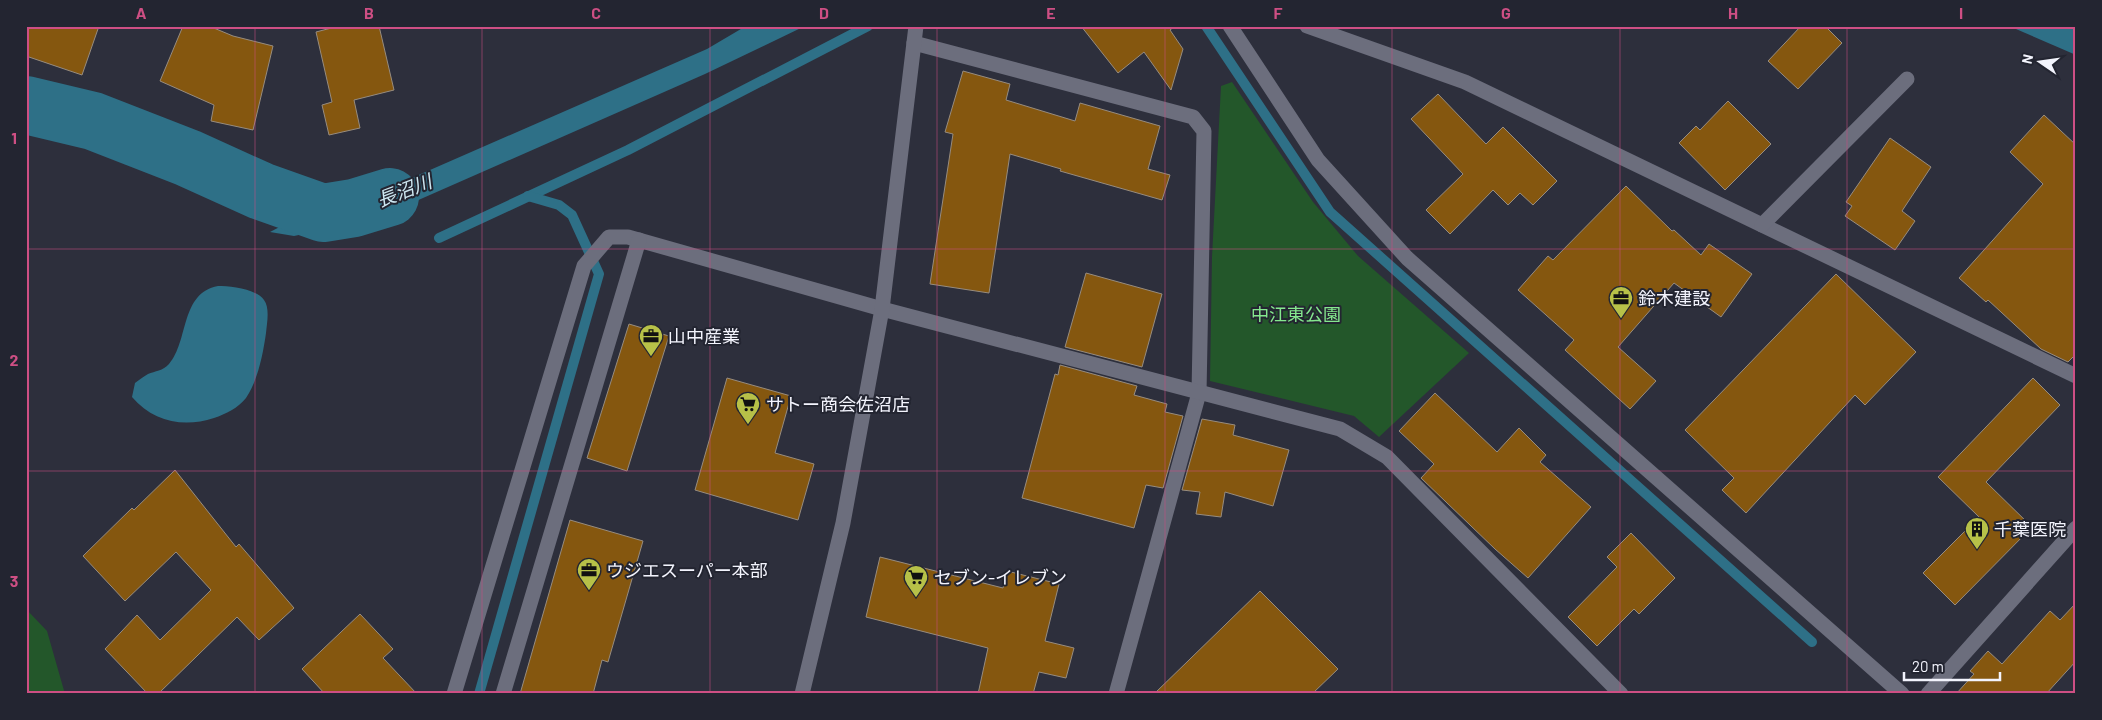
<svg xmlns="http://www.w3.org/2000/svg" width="2102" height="720" viewBox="0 0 2102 720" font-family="Barlow,'Noto Sans JP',sans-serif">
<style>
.green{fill:#23572a}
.water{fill:#2e7087}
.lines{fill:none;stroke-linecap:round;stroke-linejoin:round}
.stream{stroke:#2e7087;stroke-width:10}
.river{stroke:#2e7087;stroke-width:58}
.building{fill:#85570f;stroke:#978c7f}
.minor{stroke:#6c6e7d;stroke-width:15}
.grid{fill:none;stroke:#ce4f84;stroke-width:1;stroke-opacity:0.55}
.labels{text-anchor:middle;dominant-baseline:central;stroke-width:4;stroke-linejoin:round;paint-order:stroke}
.poi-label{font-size:18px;fill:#f3f4fd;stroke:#232531;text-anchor:start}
.park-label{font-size:18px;fill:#85e88e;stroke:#232531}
.water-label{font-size:19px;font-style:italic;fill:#cde7f1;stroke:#232531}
.neatline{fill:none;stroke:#ce4f84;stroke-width:2}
.grid-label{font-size:16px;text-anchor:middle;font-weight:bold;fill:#ce4f84}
</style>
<rect width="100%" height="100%" fill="#2d2f3c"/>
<g class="green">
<polygon points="1232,82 1313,202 1358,256 1469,353 1379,437 1354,416 1210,381 1212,257 1221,86"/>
<polygon points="26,609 47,631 65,694 26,694"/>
</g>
<g class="water">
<polygon points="746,26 805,26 705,74 398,209 346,225 294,236 270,232 331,200 353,200 398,184 707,49"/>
<polygon points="2009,26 2076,26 2076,55"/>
<path d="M 218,286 C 230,286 257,289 264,300 C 270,308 267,323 266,333 C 263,354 258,380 246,398 C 238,408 226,414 214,418 C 184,428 153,422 132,397 L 135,383 C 139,380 143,377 148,374 C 155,371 163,371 169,364 C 189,341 180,293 218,286 Z"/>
</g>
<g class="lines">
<g class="stream">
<polyline points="1206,26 1330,212 1812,642"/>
<polyline points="439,238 628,150 868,26"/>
<polyline points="479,694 599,274 572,215 559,205 528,196"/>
</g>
<polyline class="river" points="26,105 93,121 188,158 261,191 323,213 354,208 390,197"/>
</g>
<g class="building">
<polygon points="26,26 99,26 82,75 26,56"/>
<polygon points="183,26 209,26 233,36 273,46 253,130 211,121 214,105 160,81"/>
<polygon points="339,26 379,26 394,90 354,100 360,128 329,135 322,105 332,102 316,32"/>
<polygon points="1081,26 1175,26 1170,30 1183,49 1171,90 1144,52 1118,73"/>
<polygon points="1801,26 1825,26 1842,43 1798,89 1768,61"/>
<polygon points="963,71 1010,84 1006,100 1075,121 1080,103 1160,126 1148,169 1170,175 1162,200 1060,171 1061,169 1010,154 989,293 930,284 953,134 945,132"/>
<polygon points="1438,94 1486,144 1503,127 1557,181 1533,205 1520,193 1508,205 1493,190 1450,234 1426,210 1463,174 1411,119"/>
<polygon points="1728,101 1771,144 1725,190 1679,143 1696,126 1700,130"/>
<polygon points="2044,115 2076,145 2076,354 2068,362 2041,349 1988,300 1986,302 1959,278 2043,184 2010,152"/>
<polygon points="1890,138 1931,167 1902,211 1915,221 1895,250 1845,216 1852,206 1846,202"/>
<polygon points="1626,186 1672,231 1674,230 1701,255 1709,244 1752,274 1721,317 1674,283 1618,347 1656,381 1630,409 1565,350 1574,340 1518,290 1548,256 1553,260"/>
<polygon points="1086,273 1162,294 1142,367 1065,347"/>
<polygon points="1836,274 1916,352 1865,405 1855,395 1746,513 1722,490 1734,478 1685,430"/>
<polygon points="629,324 669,336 627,471 587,458"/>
<polygon points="1060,365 1137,386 1134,395 1167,404 1165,412 1183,416 1163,488 1146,485 1134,528 1022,498 1055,374 1058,375"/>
<polygon points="727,378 791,396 775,453 814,464 798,520 695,490"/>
<polygon points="2033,378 2060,405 1986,482 2032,527 1955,605 1923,573 1979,517 1938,477"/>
<polygon points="1435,393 1497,452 1519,428 1546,455 1540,462 1591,507 1528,578 1495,549 1421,478 1434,464 1399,431"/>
<polygon points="1202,419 1235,425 1233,435 1289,450 1273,506 1225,492 1221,517 1196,514 1200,492 1182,490"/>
<polygon points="175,470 236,547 239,544 294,608 259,640 237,617 158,694 148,694 105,649 137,615 160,640 211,590 176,552 125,601 83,556 132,508 134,510"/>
<polygon points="570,520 643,541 608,662 602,660 593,694 520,694"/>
<polygon points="1631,533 1675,578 1639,614 1634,609 1597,646 1568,617 1617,567 1607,557"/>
<polygon points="880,557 1003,588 1007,571 1059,584 1045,641 1074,648 1066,678 1039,672 1033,694 978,694 988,648 866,617"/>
<polygon points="1260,591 1338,669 1312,694 1154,694"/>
<polygon points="2076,603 2076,661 2046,694 1956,694 1974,674 1970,671 1988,651 2002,664 2050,611 2060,620"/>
<polygon points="360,614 393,649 383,658 417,694 325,694 302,669"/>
</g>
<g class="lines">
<g class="minor">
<polyline points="1230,26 1318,160 1407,258 1902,694"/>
<polyline points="1307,26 1465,82 2076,376"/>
<polyline points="914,43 1193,117 1204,131 1199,393 1116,694"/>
<polyline points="1762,225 1907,79"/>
<polyline points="454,694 584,266 609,237 628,237 882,309 1340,429 1387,457 1621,694"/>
<polyline points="503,694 639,240"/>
<polyline points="802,694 843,523 882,309 916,26"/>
<polyline points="1928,694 2076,528"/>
</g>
</g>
<path class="grid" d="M 255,26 L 255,694M 482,26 L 482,694M 710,26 L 710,694M 937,26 L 937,694M 1165,26 L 1165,694M 1392,26 L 1392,694M 1620,26 L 1620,694M 1847,26 L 1847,694M 26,249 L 2076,249M 26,471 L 2076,471"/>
<defs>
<g id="office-pin" transform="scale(1.25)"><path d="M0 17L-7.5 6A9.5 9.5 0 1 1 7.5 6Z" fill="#b7c148" stroke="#232531"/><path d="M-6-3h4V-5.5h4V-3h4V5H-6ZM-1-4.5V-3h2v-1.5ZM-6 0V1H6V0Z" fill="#111"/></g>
<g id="supermarket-pin" transform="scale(1.25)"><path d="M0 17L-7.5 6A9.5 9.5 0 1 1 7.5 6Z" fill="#b7c148" stroke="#232531"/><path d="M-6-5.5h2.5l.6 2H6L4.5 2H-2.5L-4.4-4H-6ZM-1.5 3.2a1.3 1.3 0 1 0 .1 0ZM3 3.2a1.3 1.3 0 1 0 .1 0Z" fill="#111"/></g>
<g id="building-pin" transform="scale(1.25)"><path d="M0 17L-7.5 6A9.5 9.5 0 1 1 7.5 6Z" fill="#b7c148" stroke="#232531"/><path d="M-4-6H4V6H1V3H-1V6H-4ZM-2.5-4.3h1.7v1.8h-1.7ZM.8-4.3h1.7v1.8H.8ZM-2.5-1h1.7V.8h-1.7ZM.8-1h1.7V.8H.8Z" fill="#111"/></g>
</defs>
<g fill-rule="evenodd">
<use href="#office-pin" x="1621" y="298"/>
<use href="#office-pin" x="651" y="336"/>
<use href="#supermarket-pin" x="748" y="404"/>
<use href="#building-pin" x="1977" y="529"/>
<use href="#office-pin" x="589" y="570"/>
<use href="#supermarket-pin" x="916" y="577"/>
</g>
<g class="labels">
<g class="poi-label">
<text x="1638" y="298">鈴木建設</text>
<text x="668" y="336">山中産業</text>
<text x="766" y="404">サトー商会佐沼店</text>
<text x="1994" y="529">千葉医院</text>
<text x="606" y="570">ウジエスーパー本部</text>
<text x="934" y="577">セブン-イレブン</text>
</g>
<g class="park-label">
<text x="1296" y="314">中江東公園</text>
</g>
<g class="water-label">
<text transform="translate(404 190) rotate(-21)">長沼川</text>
</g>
</g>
<rect width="2102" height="720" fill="none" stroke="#232531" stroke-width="55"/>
<g transform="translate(2040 62) rotate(283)" stroke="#232531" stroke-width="4" paint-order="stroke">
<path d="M0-4L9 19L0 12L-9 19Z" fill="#f3f4fd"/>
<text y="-8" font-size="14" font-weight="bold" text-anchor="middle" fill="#f3f4fd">N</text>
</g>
<path d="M1904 672v8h96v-8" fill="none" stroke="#f3f4fd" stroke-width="2.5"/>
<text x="1912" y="672" font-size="15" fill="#f3f4fd" stroke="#232531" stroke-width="4" paint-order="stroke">20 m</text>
<rect x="28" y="28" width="2046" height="664" class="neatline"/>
<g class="grid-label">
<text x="141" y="19">A</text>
<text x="369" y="19">B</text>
<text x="596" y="19">C</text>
<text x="824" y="19">D</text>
<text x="1051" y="19">E</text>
<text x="1278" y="19">F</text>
<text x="1506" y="19">G</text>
<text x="1733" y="19">H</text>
<text x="1961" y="19">I</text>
<text x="14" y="144">1</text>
<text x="14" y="366">2</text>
<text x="14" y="587">3</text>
</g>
</svg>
